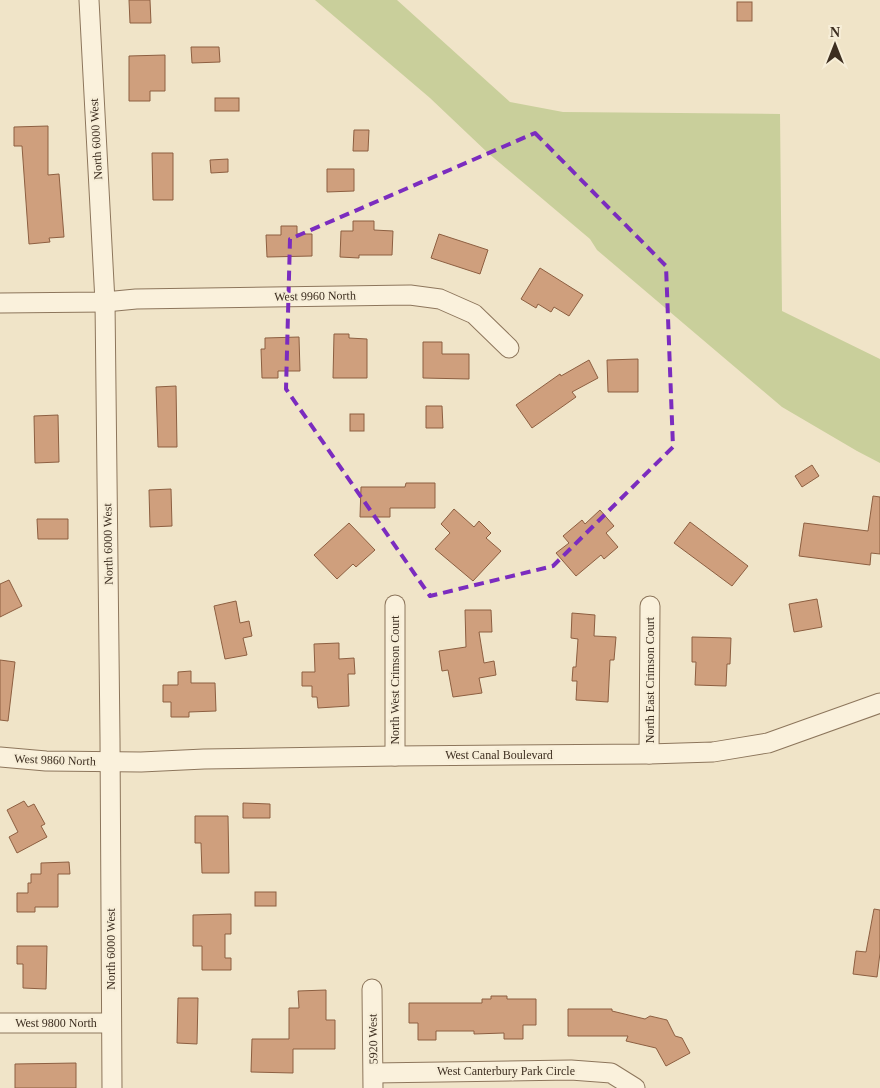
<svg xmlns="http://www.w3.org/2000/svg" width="880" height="1088" viewBox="0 0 880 1088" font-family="'Times New Roman',serif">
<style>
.green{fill:#c9cf9b}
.building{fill:#cf9f7d;stroke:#8d5f41}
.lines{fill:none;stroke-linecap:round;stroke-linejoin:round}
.minor-casing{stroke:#8d765c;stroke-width:21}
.minor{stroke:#faf1dc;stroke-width:19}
.marked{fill:none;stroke:#7b2cbf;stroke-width:4;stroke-dasharray:10 6;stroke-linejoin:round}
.labels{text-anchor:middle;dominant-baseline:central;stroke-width:4.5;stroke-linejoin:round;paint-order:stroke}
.street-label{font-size:12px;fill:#3d2e20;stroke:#f7eed8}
</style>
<rect width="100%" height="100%" fill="#f0e4c8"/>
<polygon class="green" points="315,0 397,0 510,102 563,112 780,114 782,311 880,359 880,463 857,451 782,407 597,250 590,239 488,153 430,98"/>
<g class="building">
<polygon points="129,0 150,0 151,23 130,23"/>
<rect x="737" y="2" width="15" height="19"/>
<polygon points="191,47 219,47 220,62 192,63"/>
<polygon points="165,55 165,91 150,91 150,101 129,101 129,56"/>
<rect x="215" y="98" width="24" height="13"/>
<polygon points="48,126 48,175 59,174 64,237 49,238 50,242 29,244 22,146 14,146 14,127"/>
<polygon points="354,130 369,130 368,151 353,151"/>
<polygon points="152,153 173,153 173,200 153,200"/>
<polygon points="228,159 228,172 211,173 210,160"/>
<polygon points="327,169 354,169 354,191 327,192"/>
<polygon points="353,221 374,221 374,230 393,231 392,255 359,255 359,258 340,257 341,231 353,231"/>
<polygon points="281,226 297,226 297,234 312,234 312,256 267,257 266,235 281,235"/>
<polygon points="439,234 488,250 480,274 431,258"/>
<polygon points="540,268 583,295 569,316 554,307 551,312 538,304 536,308 521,299"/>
<polygon points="334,334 349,334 349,338 367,339 367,378 333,378"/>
<polygon points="299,337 300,371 278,371 278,378 262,378 261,349 265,349 265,338"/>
<polygon points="423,342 442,342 442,354 469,354 469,379 423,378"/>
<polygon points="638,359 638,392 608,392 607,360"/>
<polygon points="589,360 598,378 572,392 576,397 532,428 516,405 560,374 561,376"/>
<polygon points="176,386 177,447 158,447 156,387"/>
<polygon points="426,406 442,406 443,428 426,428"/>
<rect x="350" y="414" width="14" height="17"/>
<polygon points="58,415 59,462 35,463 34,416"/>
<polygon points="812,465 819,476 802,487 795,476"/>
<polygon points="406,483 435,483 435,508 390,508 390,517 360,517 361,487 405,487"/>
<polygon points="171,489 172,526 150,527 149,490"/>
<polygon points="873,496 880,497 880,554 871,553 870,565 799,556 804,523 868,531"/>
<polygon points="454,509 474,527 479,521 491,533 486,538 501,551 473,581 435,549 450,533 441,524"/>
<polygon points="600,510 614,526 606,533 618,547 604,559 601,555 576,576 556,553 569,543 563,536 582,520 585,524"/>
<polygon points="37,519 68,519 68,539 38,539"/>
<polygon points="690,522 748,566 732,586 674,543"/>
<polygon points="349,523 375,550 356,567 353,564 337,579 314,555"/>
<polygon points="9,580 22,606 0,617 0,584"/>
<polygon points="817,599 822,627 794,632 789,604"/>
<polygon points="236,601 240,623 249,621 252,636 243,638 247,655 225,659 214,606"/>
<polygon points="465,610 491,610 492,632 479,632 484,663 494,661 496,675 479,678 482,693 453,697 448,670 442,671 439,651 466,647"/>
<polygon points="572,613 595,615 594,636 616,637 614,660 610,660 608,702 576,700 577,681 572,681 573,667 576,667 578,639 571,638"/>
<polygon points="692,637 731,638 730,664 727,664 726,686 695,685 696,662 692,662"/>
<polygon points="339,643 339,659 354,658 355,674 348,674 349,706 318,708 317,697 312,697 312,686 302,686 302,672 315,672 314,644"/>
<polygon points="0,660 15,662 8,721 0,720"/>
<polygon points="191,671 191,683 215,683 216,711 189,712 189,717 171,717 171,702 163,702 163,685 178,685 178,672"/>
<polygon points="24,801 28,807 34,804 45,824 41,826 47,837 17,853 9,837 18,832 7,810"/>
<polygon points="243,803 270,804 270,818 243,818"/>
<polygon points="195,816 228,816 229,873 202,873 201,843 195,843"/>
<polygon points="69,862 70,874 58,874 58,907 35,907 35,912 17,912 17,893 28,893 28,883 31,883 31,874 41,874 41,863"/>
<rect x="255" y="892" width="21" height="14"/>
<polygon points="874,909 880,910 880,953 877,977 853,974 856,951 866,952"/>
<polygon points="231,914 231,934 225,934 225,958 231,958 231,970 202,970 202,946 193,946 193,915"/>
<polygon points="17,946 47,946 46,989 23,988 23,964 17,964"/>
<polygon points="326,990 326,1020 335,1020 335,1049 293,1049 293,1073 251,1072 252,1039 289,1039 289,1008 299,1008 298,991"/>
<polygon points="491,996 507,996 507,999 536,999 536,1025 523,1025 523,1039 504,1039 504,1033 474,1034 474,1031 436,1031 436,1040 418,1040 418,1023 409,1023 409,1003 482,1003 482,999 491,999"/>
<polygon points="178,998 198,998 197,1044 177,1043"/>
<polygon points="568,1009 612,1009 612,1011 645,1019 650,1016 667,1020 675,1036 682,1038 690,1053 666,1066 656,1048 626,1041 628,1036 568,1036"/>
<polygon points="76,1063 76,1088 15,1088 15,1064"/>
</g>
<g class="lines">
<g class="minor-casing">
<g id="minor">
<polyline points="89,0 105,302 110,738 112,1088"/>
<polyline points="0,303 105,302 136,299 410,295 440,299 474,314 509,348"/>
<polyline points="649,754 650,606"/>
<polyline points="395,756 395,605"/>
<polyline points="0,757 46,761 141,762 204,759 395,756 649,754 713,752 768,743 880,703"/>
<polyline points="372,989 373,1088"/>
<polyline points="0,1023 111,1023"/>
<polyline points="374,1073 571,1070 611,1073 635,1088"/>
</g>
</g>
<use href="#minor" class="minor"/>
</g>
<path class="marked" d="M 535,133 L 666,266 L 673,447 L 553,566 L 430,596 L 286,389 L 290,239 Z"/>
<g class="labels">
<g class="street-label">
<text transform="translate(96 139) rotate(-93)">North 6000 West</text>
<text transform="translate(315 296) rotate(-1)">West 9960 North</text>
<text transform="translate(108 544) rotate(-91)">North 6000 West</text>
<text transform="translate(395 680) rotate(-90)">North West Crimson Court</text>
<text transform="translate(650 680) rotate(-90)">North East Crimson Court</text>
<text x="499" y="755">West Canal Boulevard</text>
<text transform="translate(55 760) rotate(2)">West 9860 North</text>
<text transform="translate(111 949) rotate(-90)">North 6000 West</text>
<text x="56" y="1023">West 9800 North</text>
<text transform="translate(373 1039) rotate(-91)">5920 West</text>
<text x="506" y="1071">West Canterbury Park Circle</text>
</g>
</g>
<g transform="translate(835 45)" stroke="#f7eed8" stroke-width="4" paint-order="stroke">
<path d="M0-4L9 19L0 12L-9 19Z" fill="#3d2e20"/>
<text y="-8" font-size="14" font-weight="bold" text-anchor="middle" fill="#3d2e20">N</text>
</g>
</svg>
